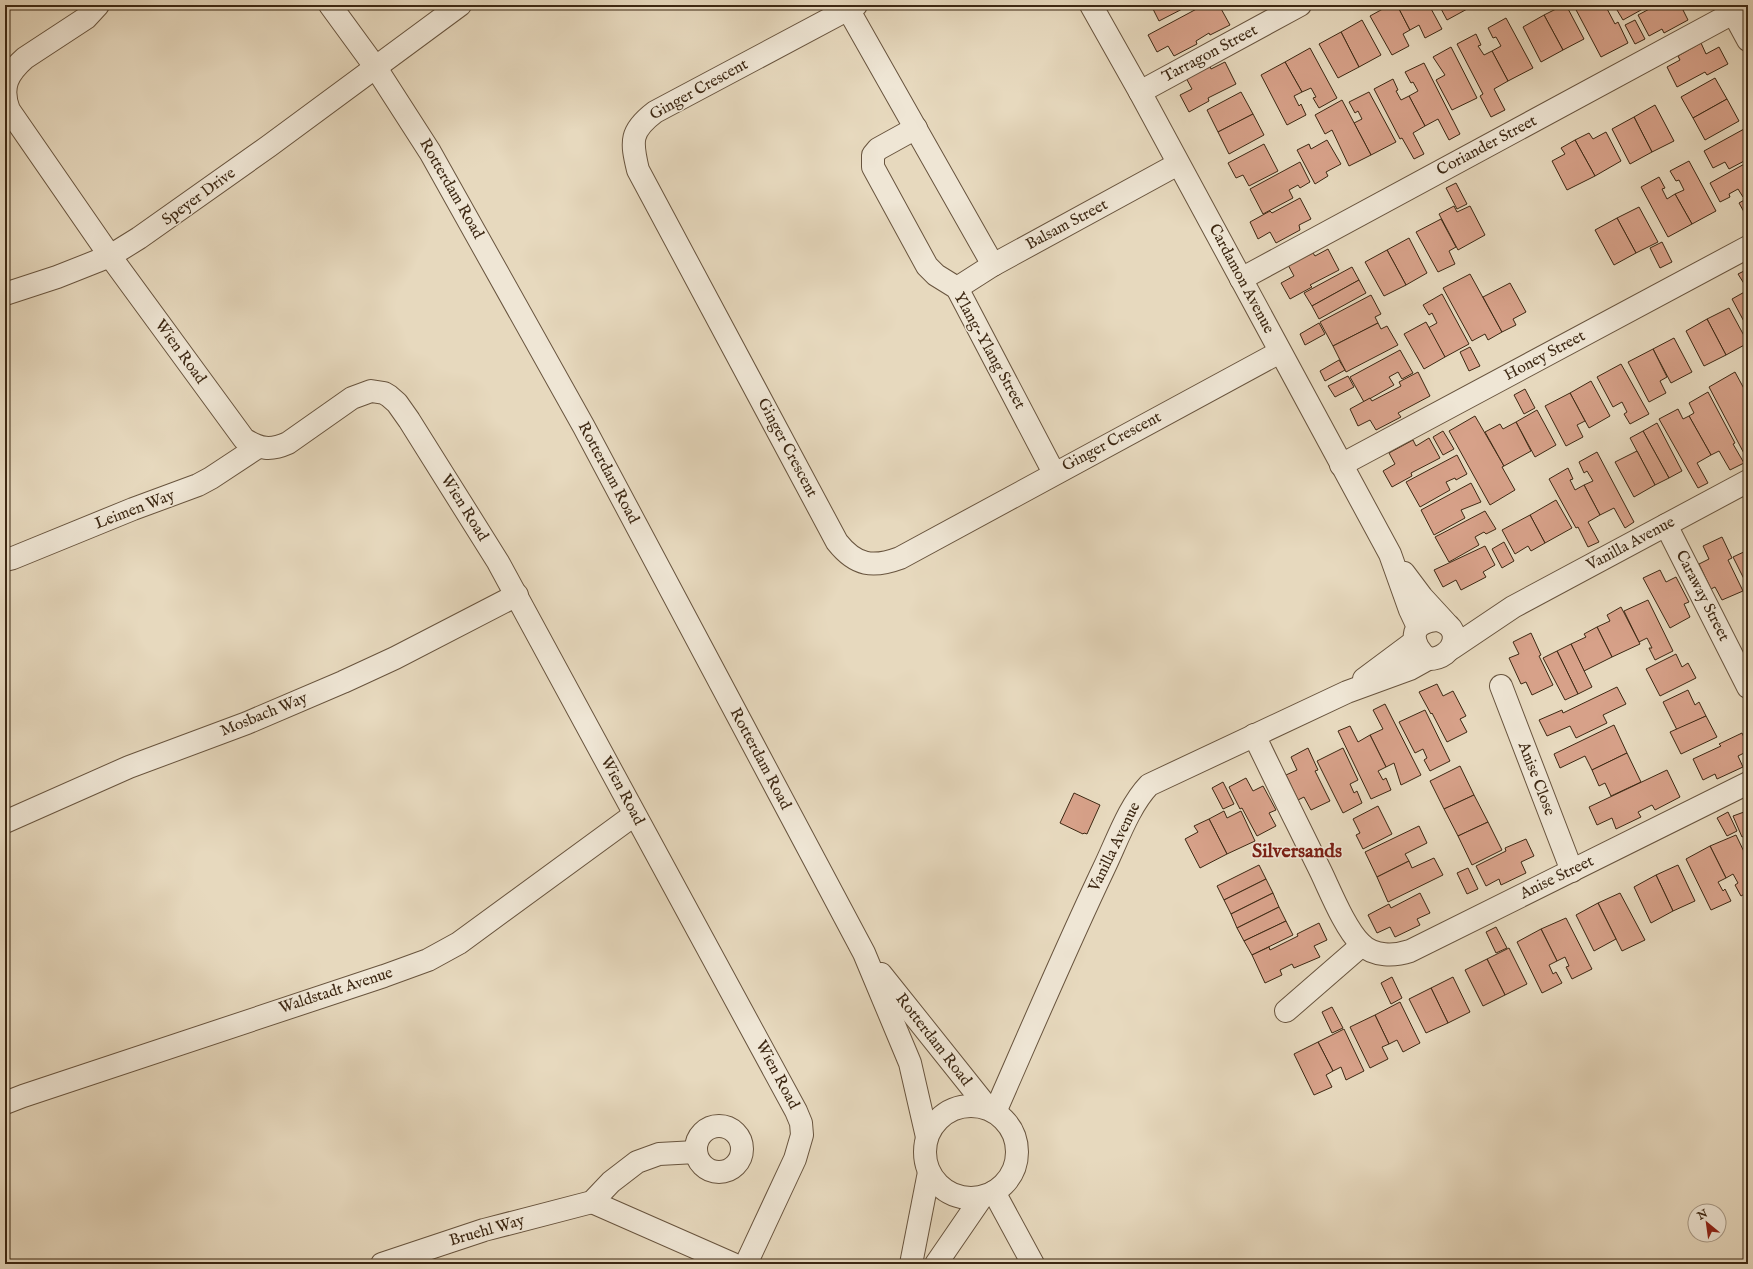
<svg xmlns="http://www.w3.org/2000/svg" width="1753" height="1269" viewBox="0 0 1753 1269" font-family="'IM FELL English',serif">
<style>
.building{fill:#d7a189;stroke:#3d2813}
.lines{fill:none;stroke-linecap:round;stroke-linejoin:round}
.minor-casing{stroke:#68543e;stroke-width:24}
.minor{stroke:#efe6d5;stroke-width:22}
.labels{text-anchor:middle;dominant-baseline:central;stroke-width:3;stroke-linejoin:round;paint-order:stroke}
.street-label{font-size:16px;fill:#3d2813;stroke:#efe6d5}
.district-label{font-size:20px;font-weight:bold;fill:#7a1f14;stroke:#efe6d5}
</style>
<rect width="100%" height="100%" fill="#e7d9be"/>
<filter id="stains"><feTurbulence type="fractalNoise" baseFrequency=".005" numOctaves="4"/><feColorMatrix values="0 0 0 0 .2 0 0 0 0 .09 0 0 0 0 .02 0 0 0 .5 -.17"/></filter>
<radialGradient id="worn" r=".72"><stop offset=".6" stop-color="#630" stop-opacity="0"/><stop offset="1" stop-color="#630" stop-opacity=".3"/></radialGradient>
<g class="building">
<polygon points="1151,5 1190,5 1159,21"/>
<polygon points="1204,5 1219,5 1230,25 1210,35 1209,33 1196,41 1197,44 1174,56 1168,46 1157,52 1148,35"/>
<polygon points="1390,5 1397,5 1410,30 1403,34 1409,46 1392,55 1370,16"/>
<polygon points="1397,5 1429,5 1442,29 1425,38 1419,25 1410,30"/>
<polygon points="1439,5 1467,5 1469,8 1447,20"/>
<polygon points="1564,5 1566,5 1584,39 1563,50 1544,15"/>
<polygon points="1576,5 1605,5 1615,24 1618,22 1628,43 1601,57 1574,6"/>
<polygon points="1614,5 1650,5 1623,20"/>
<polygon points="1657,5 1693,5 1683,10 1688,20 1664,33 1662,29 1649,36 1638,15"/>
<polygon points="1544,15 1563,50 1541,62 1523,27"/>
<polygon points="1506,18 1533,68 1508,81 1492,51 1501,46 1496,37 1493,38 1488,28"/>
<polygon points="1362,20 1381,55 1359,67 1341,32"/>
<polygon points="1635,20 1645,39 1635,44 1625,25"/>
<polygon points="1341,32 1359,67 1338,78 1319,44"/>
<polygon points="1476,34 1481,45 1478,46 1484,55 1492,51 1508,81 1494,89 1505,110 1491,117 1480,96 1483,94 1457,44"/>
<polygon points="1701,43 1706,54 1719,47 1728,64 1707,75 1705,72 1677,87 1667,67 1680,60 1678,56"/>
<polygon points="1451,47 1477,98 1452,110 1436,80 1445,75 1433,57"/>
<polygon points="1310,48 1337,98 1319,108 1313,98 1316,97 1311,88 1302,92 1285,62"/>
<polygon points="1225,62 1236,84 1208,98 1209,101 1189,112 1180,95 1192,89 1186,78 1210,66 1211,69"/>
<polygon points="1285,62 1302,92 1294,96 1299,106 1301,104 1306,115 1287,125 1261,75"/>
<polygon points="1424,63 1460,134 1449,140 1438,119 1425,126 1409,96 1418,91 1413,82 1411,83 1405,72"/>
<polygon points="1715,78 1727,99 1693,118 1681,97"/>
<polygon points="1393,79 1398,90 1396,91 1401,100 1409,96 1425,126 1413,133 1424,154 1414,159 1402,138 1400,139 1374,89"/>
<polygon points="1241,92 1253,114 1218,132 1207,110"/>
<polygon points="1369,92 1396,142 1371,155 1354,123 1362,119 1358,111 1355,113 1349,102"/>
<polygon points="1727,99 1739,121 1705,140 1693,118"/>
<polygon points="1342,100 1371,155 1349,166 1332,130 1325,134 1315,115"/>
<polygon points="1655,105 1674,141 1652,152 1634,117"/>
<polygon points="1253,114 1264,135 1229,154 1218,132"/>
<polygon points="1634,117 1652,152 1630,164 1612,129"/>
<polygon points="1744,129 1748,137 1748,159 1729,169 1725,162 1713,168 1704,151"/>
<polygon points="1606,132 1621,161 1595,176 1575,140 1589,133 1593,139"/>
<polygon points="1327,140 1341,164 1326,172 1328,176 1315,184 1297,150 1309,144 1311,149"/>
<polygon points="1575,140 1595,176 1567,190 1552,161 1565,154 1561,148"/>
<polygon points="1264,144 1278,171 1249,186 1243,175 1236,178 1228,163"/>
<polygon points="1689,161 1716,211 1692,224 1675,194 1684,190 1679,180 1676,181 1670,171"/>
<polygon points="1300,162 1310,182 1300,188 1298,185 1289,190 1293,198 1263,214 1250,189"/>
<polygon points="1748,162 1748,194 1743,197 1738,189 1729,194 1730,197 1720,202 1710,183"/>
<polygon points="1659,177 1665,188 1662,189 1667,199 1675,194 1692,224 1668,237 1641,187"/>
<polygon points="1456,183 1467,204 1457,209 1446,188"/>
<polygon points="1300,198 1311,219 1299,225 1300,230 1276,243 1270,232 1258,239 1250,222 1270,211 1272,213"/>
<polygon points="1748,198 1748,219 1739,203"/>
<polygon points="1454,206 1457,212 1470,206 1485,235 1458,250 1439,214"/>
<polygon points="1639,207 1658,242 1636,253 1617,218"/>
<polygon points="1617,218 1636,253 1614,265 1595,230"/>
<polygon points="1441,219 1456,247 1449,251 1455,264 1438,272 1416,232"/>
<polygon points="1409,238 1427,273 1406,285 1387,250"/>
<polygon points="1662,242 1672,262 1660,268 1650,248"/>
<polygon points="1328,249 1339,270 1310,285 1312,287 1290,299 1281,283 1294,276 1288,265 1313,253 1315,256"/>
<polygon points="1387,250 1406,285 1384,296 1365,262"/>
<polygon points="1352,267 1359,280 1312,306 1304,293"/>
<polygon points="1748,269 1748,329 1732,299 1748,290 1738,274"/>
<polygon points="1470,274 1502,332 1488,340 1485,334 1472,341 1443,288"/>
<polygon points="1359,280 1366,293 1319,319 1312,306"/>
<polygon points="1510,283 1526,312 1513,319 1516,325 1502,332 1483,297"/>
<polygon points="1442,294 1469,344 1445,357 1428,328 1437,323 1432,313 1429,315 1423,305"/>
<polygon points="1371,295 1381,314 1375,317 1378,323 1333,346 1320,322"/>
<polygon points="1729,308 1748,343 1726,355 1707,319"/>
<polygon points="1707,319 1726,355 1704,366 1686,331"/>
<polygon points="1426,322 1445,357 1424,369 1404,334"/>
<polygon points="1319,323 1325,334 1305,345 1300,334"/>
<polygon points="1378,323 1381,329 1387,326 1398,345 1346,372 1333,346"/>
<polygon points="1674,338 1692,372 1671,383 1653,349"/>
<polygon points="1470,347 1480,366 1469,371 1460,352"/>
<polygon points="1653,349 1667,377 1660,381 1666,393 1649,402 1628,362"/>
<polygon points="1400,350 1413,373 1402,379 1398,372 1389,377 1394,385 1364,402 1350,377"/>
<polygon points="1339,360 1345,370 1325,381 1320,371"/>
<polygon points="1621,364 1649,414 1630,424 1624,414 1627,412 1622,402 1613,407 1597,377"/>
<polygon points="1418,372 1430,396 1398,413 1401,417 1376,430 1370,420 1358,426 1350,409 1370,398 1372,401 1401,386 1399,382"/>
<polygon points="1735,372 1748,396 1748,461 1709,387"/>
<polygon points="1348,376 1354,387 1335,397 1328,386"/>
<polygon points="1591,381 1610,416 1589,428 1570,393"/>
<polygon points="1525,389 1535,408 1524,414 1514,395"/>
<polygon points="1708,392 1735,443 1733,444 1744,463 1730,470 1719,451 1711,455 1689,416 1694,413 1689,403"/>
<polygon points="1570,393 1585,421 1577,425 1583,437 1566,446 1545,406"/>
<polygon points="1678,409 1683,419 1689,416 1711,455 1697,463 1708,483 1698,488 1659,419"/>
<polygon points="1537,410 1556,445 1535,457 1516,422"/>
<polygon points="1475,416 1504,466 1502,467 1515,490 1490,505 1449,431"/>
<polygon points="1516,422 1531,451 1504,466 1485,432 1500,424 1503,429"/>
<polygon points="1657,423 1682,471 1669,478 1643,431"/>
<polygon points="1443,431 1454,449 1443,455 1433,437"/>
<polygon points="1643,431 1669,478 1655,485 1630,438"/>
<polygon points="1429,438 1440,458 1411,473 1412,476 1392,487 1383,471 1395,464 1389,453 1413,440 1416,446"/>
<polygon points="1637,451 1655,485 1634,497 1615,462"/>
<polygon points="1597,452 1634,522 1625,528 1614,508 1600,515 1584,485 1593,481 1587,471 1584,473 1579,462"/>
<polygon points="1457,455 1467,474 1456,480 1455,478 1446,482 1450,490 1420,507 1406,482"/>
<polygon points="1568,468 1573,479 1570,480 1575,490 1584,485 1600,515 1588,522 1599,542 1588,547 1578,527 1576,528 1549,479"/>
<polygon points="1471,483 1481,502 1461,510 1465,518 1434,535 1421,510"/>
<polygon points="1556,500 1572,528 1545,543 1530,515"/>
<polygon points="1485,511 1496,529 1486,534 1484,532 1475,537 1479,545 1449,562 1435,537"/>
<polygon points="1530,515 1545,543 1531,551 1528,546 1515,554 1502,530"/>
<polygon points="1722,537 1732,558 1728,560 1743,591 1722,600 1715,587 1711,589 1699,564 1709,559 1703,546"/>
<polygon points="1504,542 1514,561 1502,568 1492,549"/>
<polygon points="1485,546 1495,565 1483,572 1486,577 1461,590 1456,580 1443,587 1434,570"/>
<polygon points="1748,550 1748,587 1733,557"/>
<polygon points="1660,570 1666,582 1676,577 1689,602 1684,604 1690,617 1670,628 1643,578"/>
<polygon points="1648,600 1673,651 1655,660 1649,648 1652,648 1647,638 1639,642 1624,611"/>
<polygon points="1621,607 1640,644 1612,657 1597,627 1610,621 1607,615"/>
<polygon points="1597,627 1612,657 1584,671 1571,644 1586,637 1584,634"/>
<polygon points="1531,633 1541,655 1539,656 1553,685 1532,695 1526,682 1521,684 1509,658 1519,654 1513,642"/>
<polygon points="1571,644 1592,687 1578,694 1557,651"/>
<polygon points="1557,651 1578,694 1565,700 1543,658"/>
<polygon points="1676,654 1682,667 1688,663 1696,678 1660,696 1646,669"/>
<polygon points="1437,684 1443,696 1453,691 1466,716 1460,719 1467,732 1447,742 1432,713 1431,714 1419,692"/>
<polygon points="1617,687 1626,704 1603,715 1607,723 1576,738 1570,726 1547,736 1539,720 1562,710 1563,713"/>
<polygon points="1688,690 1695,705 1699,702 1706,716 1677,730 1663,702"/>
<polygon points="1385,704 1421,775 1401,785 1394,763 1386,767 1370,735 1383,729 1373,710"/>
<polygon points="1425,710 1450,761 1430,771 1424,760 1427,758 1423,749 1415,753 1399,722"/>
<polygon points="1706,716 1717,737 1681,754 1670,732"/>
<polygon points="1614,725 1627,753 1592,770 1585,756 1560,768 1554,754"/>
<polygon points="1350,726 1358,742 1370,735 1386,767 1378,771 1383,780 1386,778 1391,790 1371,799 1338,731"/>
<polygon points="1742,733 1748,746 1748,751 1738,756 1743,767 1717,779 1715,774 1703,780 1693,759 1721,746 1719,744"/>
<polygon points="1308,748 1318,770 1315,771 1330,801 1311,810 1304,797 1298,800 1286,775 1297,770 1291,757"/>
<polygon points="1343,748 1358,780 1350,784 1354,793 1357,791 1362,803 1343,813 1317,761"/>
<polygon points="1627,753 1641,782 1611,796 1605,783 1599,786 1592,770"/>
<polygon points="1460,766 1474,795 1444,809 1430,781"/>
<polygon points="1667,770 1680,797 1655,810 1652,805 1638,812 1641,817 1616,829 1612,818 1597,825 1589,807"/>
<polygon points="1246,778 1253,791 1263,786 1276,810 1269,813 1276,826 1257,836 1242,808 1240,809 1229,787"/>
<polygon points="1223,782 1234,804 1223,809 1212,788"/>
<polygon points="1074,793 1100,805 1087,834 1084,833 1083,834 1060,823"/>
<polygon points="1474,795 1488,822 1458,836 1444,809"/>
<polygon points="1378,806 1392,834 1363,849 1356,835 1360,833 1353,819"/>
<polygon points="1224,811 1227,818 1241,811 1255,841 1227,854 1209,819"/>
<polygon points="1728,812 1737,831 1727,836 1717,818"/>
<polygon points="1744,812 1748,821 1748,834 1742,837 1733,816"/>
<polygon points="1209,819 1227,854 1200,868 1185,839 1198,832 1194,826"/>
<polygon points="1488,822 1502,850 1472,865 1458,836"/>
<polygon points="1419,826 1427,843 1405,854 1409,861 1377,877 1365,852"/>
<polygon points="1736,835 1748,860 1748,892 1741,896 1735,885 1738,883 1733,874 1726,878 1710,846"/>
<polygon points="1526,839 1534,856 1521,862 1526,873 1501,885 1499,879 1486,886 1476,866 1506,851 1505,848"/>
<polygon points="1748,841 1748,851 1744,843"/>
<polygon points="1710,846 1726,878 1718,882 1723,891 1725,889 1731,901 1711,910 1686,859"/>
<polygon points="1434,858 1443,875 1388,902 1377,877 1409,861 1412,868"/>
<polygon points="1259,865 1266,879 1224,900 1217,886"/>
<polygon points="1678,865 1695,901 1673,911 1656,875"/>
<polygon points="1468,868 1478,889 1467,894 1457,873"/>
<polygon points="1656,875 1673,911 1651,923 1634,887"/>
<polygon points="1266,879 1273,893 1231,914 1224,900"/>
<polygon points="1273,893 1279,907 1237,928 1231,914"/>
<polygon points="1420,893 1430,913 1417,919 1420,925 1395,937 1390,927 1377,933 1368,915 1389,904 1391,908"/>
<polygon points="1620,893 1645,940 1622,951 1598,903"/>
<polygon points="1598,903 1616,939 1594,951 1576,915"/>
<polygon points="1279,907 1286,921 1244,941 1237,928"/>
<polygon points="1566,918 1592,969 1572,979 1566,967 1569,966 1565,957 1557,961 1541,929"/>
<polygon points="1286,921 1293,935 1252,955 1244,941"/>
<polygon points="1319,923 1327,940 1314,946 1320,957 1294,968 1292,964 1280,970 1282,975 1265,983 1252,955 1269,947 1270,950 1298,936 1297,934"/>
<polygon points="1496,927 1507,948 1496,953 1486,932"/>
<polygon points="1541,929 1557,961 1549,965 1553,974 1556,972 1562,983 1542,993 1517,942"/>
<polygon points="1509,948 1527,984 1505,995 1487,959"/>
<polygon points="1487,959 1505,995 1483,1006 1465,970"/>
<polygon points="1392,977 1402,998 1391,1004 1381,983"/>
<polygon points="1453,977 1470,1012 1448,1023 1431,988"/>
<polygon points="1431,988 1448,1023 1426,1033 1409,999"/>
<polygon points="1400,1002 1420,1043 1403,1052 1397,1040 1389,1044 1375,1015"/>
<polygon points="1332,1007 1343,1028 1332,1033 1322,1012"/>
<polygon points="1375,1015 1389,1044 1382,1047 1388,1059 1370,1068 1350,1027"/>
<polygon points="1344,1029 1364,1071 1346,1080 1341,1067 1333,1071 1318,1042"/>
<polygon points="1318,1042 1333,1071 1326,1075 1332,1087 1314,1095 1294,1054"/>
</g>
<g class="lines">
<g class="minor-casing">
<g id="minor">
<path d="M 98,5 L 86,18 L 25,58 C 8,73 0,87 9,110 L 110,256 L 244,439 C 260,449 270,451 288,443 L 352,398 L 371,391 L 384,393 L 389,396 L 397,403 L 409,420 L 498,562 L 796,1111 L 801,1123 L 802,1135 L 795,1159 L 746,1264"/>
<polyline points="330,5 376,68 430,152 584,427 864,953 910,1063 927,1137"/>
<path d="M 856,5 L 655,112 C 630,131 631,141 638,170 L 837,542 C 856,566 873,568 900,558 L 1280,352"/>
<polyline points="1091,5 1140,92 1390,554 1410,610 1418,627"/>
<polyline points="1729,5 1748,40"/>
<polyline points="848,9 993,265"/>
<polyline points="1140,92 1300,5"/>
<polyline points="916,128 878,149 873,155 873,167 927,266 936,275 957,288 1054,473"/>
<polyline points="1241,279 1733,13"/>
<polyline points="957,288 993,265 1178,164"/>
<polyline points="5,294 57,277 110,256 139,238 269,146 460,5"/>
<polyline points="1341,465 1748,247"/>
<polyline points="1666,525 1748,687"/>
<polyline points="5,560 13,558 133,509 198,485 211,478 258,447"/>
<polyline points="1404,573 1422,597 1445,622"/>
<path d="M 1436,620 C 1465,625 1456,659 1428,659 C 1410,644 1408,623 1436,620 Z"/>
<polyline points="1452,648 1513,607 1748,481"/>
<polyline points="1364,679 1415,641"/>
<polyline points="1501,686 1572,871"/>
<path d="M 1254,735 C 1276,781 1299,827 1321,872 C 1331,893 1345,928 1361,944 C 1374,957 1395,956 1410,951 L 1748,783"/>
<polyline points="5,822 129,767 247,723 343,682 395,658 517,595"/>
<polyline points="881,974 988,1108"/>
<polyline points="1286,1011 1362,945"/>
<polyline points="5,1103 23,1096 384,976 428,960 459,943 634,815"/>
<circle cx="971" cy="1152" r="46"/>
<path d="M 995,1112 C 1031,1030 1066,948 1104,868 C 1117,841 1129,806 1149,785 L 1347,692 L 1410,669 L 1428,659"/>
<circle cx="719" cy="1149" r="23"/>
<polyline points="994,1192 1033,1264"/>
<polyline points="592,1202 733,1264"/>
<polyline points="382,1264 484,1230 592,1202 611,1182 637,1162 659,1154 696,1152"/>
<polyline points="911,1264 929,1172"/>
<polyline points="936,1264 982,1197"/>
</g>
</g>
<use href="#minor" class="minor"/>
</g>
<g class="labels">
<g class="street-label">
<text transform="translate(1210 54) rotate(-28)">Tarragon Street</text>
<text transform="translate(699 90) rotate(-29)">Ginger Crescent</text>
<text transform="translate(1487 146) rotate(-28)">Coriander Street</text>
<text transform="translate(451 189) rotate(60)">Rotterdam Road</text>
<text transform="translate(199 197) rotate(-36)">Speyer Drive</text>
<text transform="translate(1067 225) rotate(-28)">Balsam Street</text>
<text transform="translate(1241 279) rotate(62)">Cardamon Avenue</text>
<text transform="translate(989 351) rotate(61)">Ylang-Ylang Street</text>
<text transform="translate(180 352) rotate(54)">Wien Road</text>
<text transform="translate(1545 356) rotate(-28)">Honey Street</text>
<text transform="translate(1112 442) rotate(-28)">Ginger Crescent</text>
<text transform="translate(787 448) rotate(62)">Ginger Crescent</text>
<text transform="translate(608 473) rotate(62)">Rotterdam Road</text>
<text transform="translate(464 508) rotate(58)">Wien Road</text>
<text transform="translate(135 510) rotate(-21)">Leimen Way</text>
<text transform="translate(1631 544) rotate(-28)">Vanilla Avenue</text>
<text transform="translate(1702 596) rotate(63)">Caraway Street</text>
<text transform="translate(264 715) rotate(-22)">Mosbach Way</text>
<text transform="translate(760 759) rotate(62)">Rotterdam Road</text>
<text transform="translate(1536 779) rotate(69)">Anise Close</text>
<text transform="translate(622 791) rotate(62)">Wien Road</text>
<text transform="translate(1115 847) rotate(-64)">Vanilla Avenue</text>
<text transform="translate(1557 878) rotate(-26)">Anise Street</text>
<text transform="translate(336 991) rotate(-18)">Waldstadt Avenue</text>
<text transform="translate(933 1040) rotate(52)">Rotterdam Road</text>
<text transform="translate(777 1075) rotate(62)">Wien Road</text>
<text transform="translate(487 1231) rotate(-16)">Bruehl Way</text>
</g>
<g class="district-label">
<text x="1297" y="851">Silversands</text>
</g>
</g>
<rect width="1753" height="1269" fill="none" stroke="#e7d9be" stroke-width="20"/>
<rect x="6" y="6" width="1741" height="1257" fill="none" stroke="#3d2813" stroke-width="2"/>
<rect x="10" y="10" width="1733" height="1249" fill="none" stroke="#3d2813"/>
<g transform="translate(1707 1223) rotate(331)"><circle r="19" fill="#efe6d5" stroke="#a89a87"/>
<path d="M0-3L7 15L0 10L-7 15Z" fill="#8f2418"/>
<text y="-6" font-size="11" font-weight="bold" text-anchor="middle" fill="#3d2813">N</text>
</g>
<rect width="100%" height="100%" filter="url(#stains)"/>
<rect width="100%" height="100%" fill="url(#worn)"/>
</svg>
